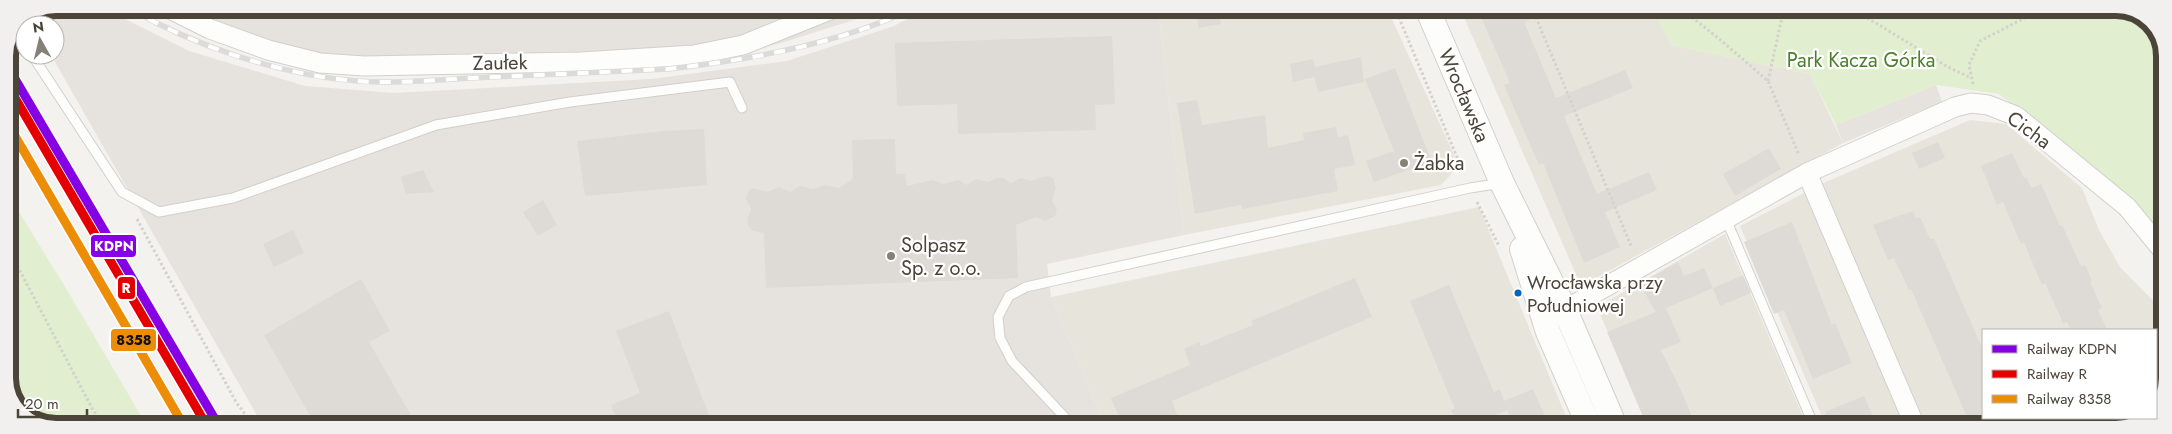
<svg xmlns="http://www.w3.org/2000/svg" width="2172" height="434" viewBox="0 0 2172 434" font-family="Jost,sans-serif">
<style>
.residential{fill:#e7e4dc}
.industrial{fill:#e6e2de}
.green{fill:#e1eecf}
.parking{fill:#e6e3df}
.building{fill:#dedbd6}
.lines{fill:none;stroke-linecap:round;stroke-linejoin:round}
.service-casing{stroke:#d2d0cb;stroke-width:11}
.minor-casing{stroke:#d2d0cb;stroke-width:21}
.tertiary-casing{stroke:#d2d0cb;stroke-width:26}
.path{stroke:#d3d2cc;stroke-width:3;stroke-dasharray:2.5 2.5;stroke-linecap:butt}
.service{stroke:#fdfdfc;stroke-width:9}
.minor{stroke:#fdfdfc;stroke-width:19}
.tertiary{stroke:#fdfdfc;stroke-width:24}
.rail-casing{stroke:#dbdbda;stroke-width:5.5}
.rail{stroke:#fff;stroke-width:4;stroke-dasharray:11;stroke-linecap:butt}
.rail-1-casing{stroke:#fff;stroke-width:12}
.rail-2-casing{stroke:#fff;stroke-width:12}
.rail-3-casing{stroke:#fff;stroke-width:12}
.rail-1{stroke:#8500e5;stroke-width:9}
.rail-2{stroke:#e50000;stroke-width:9}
.rail-3{stroke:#ed8d06;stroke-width:9}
.poi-dot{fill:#868178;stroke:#fff;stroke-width:2}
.bus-dot{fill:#0065bd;stroke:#fff;stroke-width:2}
.labels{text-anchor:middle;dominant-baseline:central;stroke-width:4.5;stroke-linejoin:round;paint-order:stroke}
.bus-label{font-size:19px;fill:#4b4439;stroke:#fff;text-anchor:start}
.park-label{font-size:20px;fill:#4a7f2a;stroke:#fff}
.street-label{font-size:20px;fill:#4b4439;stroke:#fff}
.poi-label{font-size:20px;fill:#4b4439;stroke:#fff;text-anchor:start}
.rim{fill:none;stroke:#4b4439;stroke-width:6}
.line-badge{stroke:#fff;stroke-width:2}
.badge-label{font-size:14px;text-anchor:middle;font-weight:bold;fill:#fff}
.pale-badge-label{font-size:14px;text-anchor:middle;font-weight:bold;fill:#111}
</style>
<rect width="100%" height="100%" fill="#f4f2ee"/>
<g class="residential">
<polygon points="1158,8 1387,8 1459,166 1441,185 1184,235"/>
<polygon points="1460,8 1653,8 1671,45 1810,74 1843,143 1581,286"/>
<polygon points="1970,120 2006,124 2082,188 2099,230 2120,267 2164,312 2164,387 2156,400 2156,330 1983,330 1983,418 2139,418 2116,426 1926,426 1821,184"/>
<polygon points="1808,191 1909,426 1826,426 1740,226"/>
<polygon points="1479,207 1570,426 1105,426 1051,297"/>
<polygon points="1725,234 1807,426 1648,426 1597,307"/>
</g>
<g class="industrial">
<polygon points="56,8 103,8 189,51 305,86 394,93 651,79 787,61 894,26 928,8 1158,8 1184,235 1047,264 1051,297 1105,426 263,426 51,55 55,55 55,25 34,25 30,18"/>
<polygon points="156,8 887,8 879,12 778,44 646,64 393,73 199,32"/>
</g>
<g class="green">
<polygon points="1653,8 2125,8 2152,24 2164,50 2164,261 2136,202 1999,94 1936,85 1836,125 1810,74 1671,45"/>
<polygon points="8,194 70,295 147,426 47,426 20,410 8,384"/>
</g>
<polygon class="parking" points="1936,85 1942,102 1843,143 1836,125"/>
<g class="building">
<polygon points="1195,8 1217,8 1221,24 1199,28"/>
<polygon points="1477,8 1558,8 1524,22 1556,98 1625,70 1633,88 1564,116 1597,194 1649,172 1657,190 1605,212 1620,247 1584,263 1543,163 1539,165 1504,85 1510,83"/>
<polygon points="1112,36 1115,104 1095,105 1096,130 958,134 957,104 897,106 895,43"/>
<polygon points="1361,57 1364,82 1318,92 1314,77 1293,82 1290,64 1313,59 1315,67"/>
<polygon points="1395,68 1433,165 1413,173 1411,169 1374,182 1366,161 1394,151 1365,79"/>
<polygon points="1197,100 1202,125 1265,115 1268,148 1304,140 1303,133 1336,127 1338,137 1348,135 1355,165 1334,169 1338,191 1242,209 1241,205 1195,214 1177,103"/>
<polygon points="704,129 707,185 585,196 577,141 664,131"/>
<polygon points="895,139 896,174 905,174 907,186 932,180 944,184 958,180 966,185 976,179 988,182 996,178 1003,178 1011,183 1021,178 1031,181 1046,176 1053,178 1056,188 1052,201 1057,210 1055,216 1045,221 1036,217 1016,225 1018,278 766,288 764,233 753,231 748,226 747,220 751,209 746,199 748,192 753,188 767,192 779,187 790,192 800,186 813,189 825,185 839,188 853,179 852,140"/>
<polygon points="1938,142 1945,158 1919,169 1912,153"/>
<polygon points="1769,148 1781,169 1735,196 1723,174"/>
<polygon points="2012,153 2024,178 2026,177 2032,188 2041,184 2060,226 2062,225 2081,266 2085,265 2092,281 2090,282 2102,308 2098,310 2107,330 2071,330 2067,322 2063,323 2045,283 2042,285 2024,243 2021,244 2003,202 1997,205 1981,166"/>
<polygon points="423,170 434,192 406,194 401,177"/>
<polygon points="543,200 557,225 538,236 523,212"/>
<polygon points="1913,211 1916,218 1920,217 1930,239 1934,238 1983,350 1983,426 1971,426 1911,289 1909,290 1894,258 1888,260 1873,225"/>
<polygon points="1792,222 1832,325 1835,323 1852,363 1813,379 1784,310 1774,314 1744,242"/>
<polygon points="293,230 304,253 274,267 263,244"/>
<polygon points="1678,262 1684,276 1704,268 1713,288 1666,308 1681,342 1661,350 1680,388 1696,426 1647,426 1607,332 1656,312 1640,284"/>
<polygon points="1743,275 1751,293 1720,306 1713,288"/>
<polygon points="1355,278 1372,317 1172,401 1178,417 1157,426 1123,426 1111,398 1190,365 1184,349 1199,342 1201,346 1253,325 1251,321"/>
<polygon points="361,279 390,331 369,342 417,426 316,426 264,335"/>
<polygon points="1449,285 1494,392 1500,389 1504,401 1533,389 1549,426 1514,426 1507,410 1472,426 1458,426 1451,410 1455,409 1410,301"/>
<polygon points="669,311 713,426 619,426 611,405 640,393 616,331"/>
<polygon points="1864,396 1877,426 1831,426 1825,412"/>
</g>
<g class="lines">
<g class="service-casing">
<g id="service">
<polyline points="18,32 25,45"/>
<polyline points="32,55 122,192 159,212 233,198 436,125 570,102 730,82 742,108"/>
<polyline points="1726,219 1814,426"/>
<polyline points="1073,426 1012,361 1000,338 998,317 1009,296 1026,287 1470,188 1502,183"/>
</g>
</g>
<g class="minor-casing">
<g id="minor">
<polyline points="168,8 210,29 268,50 320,63 364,66 581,62 694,55 743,45 835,8"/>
<polyline points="1807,173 1915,426"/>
<polyline points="1554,316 1807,173 1955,107 1971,103 1988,105 2016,116 2127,207 2164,252"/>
</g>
</g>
<g class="tertiary-casing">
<g id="tertiary">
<path id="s1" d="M 1427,8 L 1502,183 L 1565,310 L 1615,426"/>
<polyline points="1522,249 1548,332 1589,426"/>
</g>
</g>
<g class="path">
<polyline points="1395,8 1464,174"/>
<polyline points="1532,8 1632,248"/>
<polyline points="1680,8 1717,37 1768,81 1799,155"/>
<polyline points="1856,8 1866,17 1948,67 1971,78"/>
<polyline points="1768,81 1784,8"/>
<polyline points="1973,84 1969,65 1980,41 2044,8"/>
<polyline points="1477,202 1499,246"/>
<polyline points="137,219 236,402 254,426"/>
<polyline points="8,248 93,410 104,426"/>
</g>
<use href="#service" class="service"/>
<use href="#minor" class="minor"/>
<use href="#tertiary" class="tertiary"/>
<g class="rail-casing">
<path id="rail" d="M 129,8 C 196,47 281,75 358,81 C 395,84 434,80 471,78 C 537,75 602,72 668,69 C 749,60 840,44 914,8"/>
</g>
<use href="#rail" class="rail"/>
<g class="rail-1-casing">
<polyline id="rail-1" points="8,67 219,426"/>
</g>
<g class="rail-2-casing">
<polyline id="rail-2" points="8,86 207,426"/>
</g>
<g class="rail-3-casing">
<polyline id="rail-3" points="8,124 184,426"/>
</g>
<use href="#rail-1" class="rail-1"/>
<use href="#rail-2" class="rail-2"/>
<use href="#rail-3" class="rail-3"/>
</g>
<g class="poi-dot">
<circle cx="1404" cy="163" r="5"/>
<circle cx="891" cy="256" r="5"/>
</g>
<circle class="bus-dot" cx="1518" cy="293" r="4.5"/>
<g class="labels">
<g class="bus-label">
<text x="1527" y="282">Wrocławska przy<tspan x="1527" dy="23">Południowej</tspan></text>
</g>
<g class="park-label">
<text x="1861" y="60">Park Kacza Górka</text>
</g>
<g class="street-label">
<text transform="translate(500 63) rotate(-1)">Zaułek</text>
<text stroke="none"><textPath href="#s1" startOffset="95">Wrocławska</textPath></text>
<text transform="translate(2029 130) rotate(36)">Cicha</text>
</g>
<g class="poi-label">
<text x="1414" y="163">Żabka</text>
<text x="901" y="245">Solpasz<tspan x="901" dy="23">Sp. z o.o.</tspan></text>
</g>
</g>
<path d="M0 0H2172V434H0ZM56 16H2116A40 40 0 0 1 2156 56V378A40 40 0 0 1 2116 418H56A40 40 0 0 1 16 378V56A40 40 0 0 1 56 16Z" fill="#f1f0ef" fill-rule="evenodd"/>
<path class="rim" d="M56 16H2116A40 40 0 0 1 2156 56V378A40 40 0 0 1 2116 418H56A40 40 0 0 1 16 378V56A40 40 0 0 1 56 16Z"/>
<g class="line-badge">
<rect x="90" y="234" width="47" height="24" rx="5" fill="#8500e5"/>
<rect x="117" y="276" width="19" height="24" rx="5" fill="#e50000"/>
<rect x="110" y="328" width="47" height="24" rx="5" fill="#ed8d06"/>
</g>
<g class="badge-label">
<text x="114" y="251">KDPN</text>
<text x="126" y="293">R</text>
</g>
<g class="pale-badge-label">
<text x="134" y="345">8358</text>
</g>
<rect x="1982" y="329" width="175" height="90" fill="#ffffff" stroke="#b7b4b0"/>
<rect x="1992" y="345" width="25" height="8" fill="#8500e5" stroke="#b7b4b0"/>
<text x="2027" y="354" font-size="15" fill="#4b4439">Railway KDPN</text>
<rect x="1992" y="370" width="25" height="8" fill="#e50000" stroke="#b7b4b0"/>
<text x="2027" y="379" font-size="15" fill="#4b4439">Railway R</text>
<rect x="1992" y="395" width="25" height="8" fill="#ed8d06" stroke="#b7b4b0"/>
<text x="2027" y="404" font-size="15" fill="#4b4439">Railway 8358</text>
<g transform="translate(40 40) rotate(352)"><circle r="24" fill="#ffffff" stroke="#b7b4b0"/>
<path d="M0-4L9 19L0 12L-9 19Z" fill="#868178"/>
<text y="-8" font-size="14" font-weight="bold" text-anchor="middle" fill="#4b4439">N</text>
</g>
<path d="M18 409v8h69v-8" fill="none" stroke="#4b4439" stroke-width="2.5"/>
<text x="25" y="409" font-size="15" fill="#4b4439" stroke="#ffffff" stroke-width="4" paint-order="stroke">20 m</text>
</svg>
